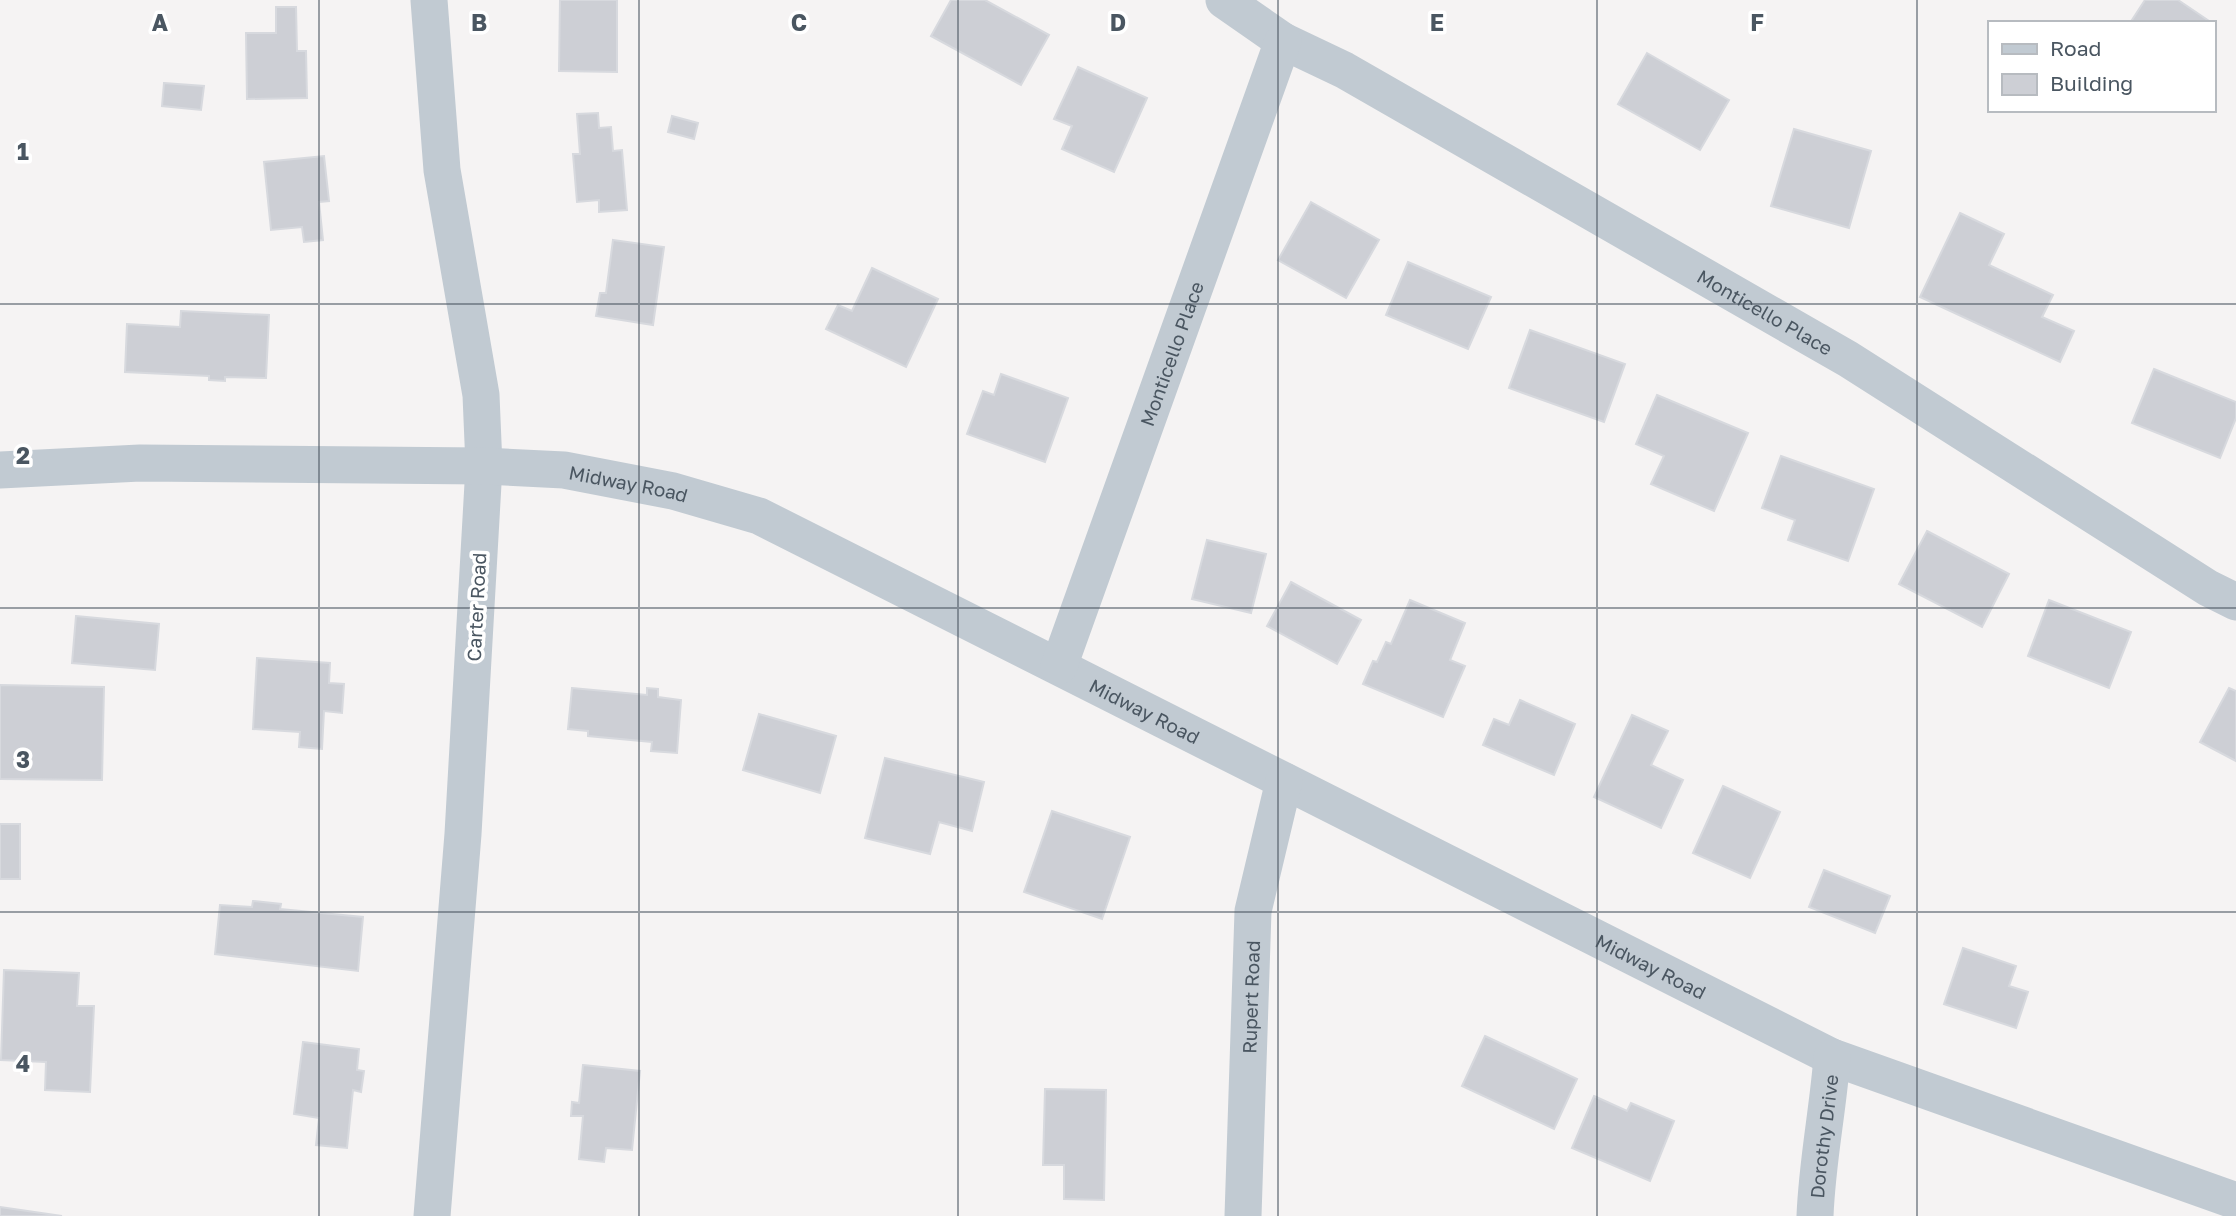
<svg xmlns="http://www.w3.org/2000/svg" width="2236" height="1216" viewBox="0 0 2236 1216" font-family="'Golos Text',sans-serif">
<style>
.building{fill:#cdcfd5;stroke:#d7d9de;stroke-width:2}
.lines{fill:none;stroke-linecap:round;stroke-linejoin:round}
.minor{stroke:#c1cad2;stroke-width:37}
.grid{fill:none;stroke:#4a5661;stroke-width:2;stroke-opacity:0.55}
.labels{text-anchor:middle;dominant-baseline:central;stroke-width:7;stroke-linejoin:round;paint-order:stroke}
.street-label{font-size:19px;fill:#4a5661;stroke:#fff}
.grid-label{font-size:23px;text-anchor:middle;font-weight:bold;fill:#4a5661;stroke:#fff;stroke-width:7;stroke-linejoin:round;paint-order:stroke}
</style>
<rect width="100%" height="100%" fill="#f5f3f3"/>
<g class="building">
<polygon points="560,0 617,0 617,72 559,71"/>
<polygon points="951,0 985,0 1049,35 1021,85 931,36"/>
<polygon points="2145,0 2178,0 2212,23 2130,23"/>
<polygon points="276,7 296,7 297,51 306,51 307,98 247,99 246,33 276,33"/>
<polygon points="1647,53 1729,100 1700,150 1618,104"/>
<polygon points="1078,67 1147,98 1114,172 1062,149 1072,126 1054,119"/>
<polygon points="164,83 204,86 201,110 162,106"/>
<polygon points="598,113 599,128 611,127 613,151 622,150 627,210 599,212 599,200 577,202 573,154 580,154 577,114"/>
<polygon points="672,116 698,123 694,139 668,132"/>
<polygon points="1794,129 1871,151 1849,228 1771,206"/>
<polygon points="324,156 329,201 319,202 323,240 304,242 302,227 271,230 264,162"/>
<polygon points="1311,202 1379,240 1346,298 1278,260"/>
<polygon points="1960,213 2004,234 1989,265 2053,295 2042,317 2074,331 2060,362 1920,297"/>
<polygon points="613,240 664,247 653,325 596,316 600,293 606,293"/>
<polygon points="1408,262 1491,297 1468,349 1386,315"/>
<polygon points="872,268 938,299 906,367 826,329 838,305 852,311"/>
<polygon points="181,311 269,315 266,378 225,377 225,381 209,380 209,376 125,372 127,324 180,327"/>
<polygon points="1530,330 1625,364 1604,422 1509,388"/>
<polygon points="2154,369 2236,402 2236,418 2220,458 2132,423"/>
<polygon points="1001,374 1068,398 1045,462 967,434 983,391 994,395"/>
<polygon points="1657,395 1748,433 1714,511 1651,484 1664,456 1636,444"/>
<polygon points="1781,456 1874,489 1848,561 1788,540 1795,520 1762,508"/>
<polygon points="1927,531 2009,574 1982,627 1899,584"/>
<polygon points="1207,540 1266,554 1251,613 1192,599"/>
<polygon points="1291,582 1361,620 1337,664 1267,626"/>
<polygon points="1410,600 1465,623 1450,660 1465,666 1443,717 1363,684 1373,661 1377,662 1386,642 1391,644"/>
<polygon points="2049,600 2131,632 2109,688 2028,656"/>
<polygon points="76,616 159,624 155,670 72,663"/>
<polygon points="257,658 330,663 329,683 344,684 342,713 324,711 322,749 299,747 300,732 253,729"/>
<polygon points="0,685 104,687 102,780 0,779"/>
<polygon points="572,688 647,695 647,688 658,689 658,697 681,700 677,753 651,751 652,742 588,736 588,731 568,729"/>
<polygon points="2229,688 2236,691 2236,761 2200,742"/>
<polygon points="1520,700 1575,724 1554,775 1483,745 1494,719 1509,725"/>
<polygon points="759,714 836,736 820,793 743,770"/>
<polygon points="1632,715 1668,731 1651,765 1683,780 1661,828 1594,797"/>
<polygon points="885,758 984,782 972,831 939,822 930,854 865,838"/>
<polygon points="1723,786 1780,812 1750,878 1693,853"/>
<polygon points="1052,811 1130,837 1102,919 1024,892"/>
<rect x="0" y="824" width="20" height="55"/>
<polygon points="1824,870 1890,896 1875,933 1809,907"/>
<polygon points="253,901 281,904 280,909 363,917 358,971 215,954 220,905 252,907"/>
<polygon points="1963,948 2016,966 2009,986 2028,992 2016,1028 1944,1004"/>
<polygon points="4,970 79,973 77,1006 94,1006 90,1092 45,1090 46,1062 1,1060"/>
<polygon points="1485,1036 1577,1079 1554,1129 1462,1086"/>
<polygon points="303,1042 359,1049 357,1070 364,1071 361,1092 353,1090 347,1148 316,1145 319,1118 294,1114"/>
<polygon points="583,1065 640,1071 632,1150 606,1148 604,1162 579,1159 583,1116 571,1116 572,1102 579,1103"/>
<polygon points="1045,1089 1106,1090 1104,1200 1064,1199 1064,1165 1043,1165"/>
<polygon points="1594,1096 1627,1111 1631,1103 1674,1121 1650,1181 1572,1148"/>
<polygon points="0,1207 62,1216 0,1216"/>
</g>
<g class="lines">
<g class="minor">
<polyline points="429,0 442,170 481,395 484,466 463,834 432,1216"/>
<path id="s1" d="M 1224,0 L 1283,41 L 1344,70 L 1848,359 L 2208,588 L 2236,602"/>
<path id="s2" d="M 0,470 L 140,463 L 484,466 L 564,470 L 673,491 L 759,516 L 1832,1057 L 2236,1201"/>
<path id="s3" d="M 1059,666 L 1283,41"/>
<path id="s4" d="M 1243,1216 L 1253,911 L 1284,781"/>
<path id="s5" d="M 1815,1216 C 1817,1162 1828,1110 1832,1057"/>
</g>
</g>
<path class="grid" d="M 319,0 L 319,1216M 639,0 L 639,1216M 958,0 L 958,1216M 1278,0 L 1278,1216M 1597,0 L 1597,1216M 1917,0 L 1917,1216M 0,304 L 2236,304M 0,608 L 2236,608M 0,912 L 2236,912"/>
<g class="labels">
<g class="street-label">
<text stroke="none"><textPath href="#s1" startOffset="625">Monticello Place</textPath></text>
<text stroke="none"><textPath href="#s3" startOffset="332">Monticello Place</textPath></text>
<text stroke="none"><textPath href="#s2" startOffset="630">Midway Road</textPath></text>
<text transform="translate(476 607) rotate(-87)">Carter Road</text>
<text stroke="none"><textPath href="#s2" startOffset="1197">Midway Road</textPath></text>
<text stroke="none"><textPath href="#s2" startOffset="1764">Midway Road</textPath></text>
<text stroke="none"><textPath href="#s4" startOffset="219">Rupert Road</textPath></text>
<text stroke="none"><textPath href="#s5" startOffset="80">Dorothy Drive</textPath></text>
</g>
</g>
<g class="grid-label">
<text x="160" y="31">A</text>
<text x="479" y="31">B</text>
<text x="799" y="31">C</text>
<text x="1118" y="31">D</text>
<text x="1437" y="31">E</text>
<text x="1757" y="31">F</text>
<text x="23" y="160">1</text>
<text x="23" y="464">2</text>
<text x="23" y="768">3</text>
<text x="23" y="1072">4</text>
</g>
<rect x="1988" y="21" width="228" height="91" fill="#ffffff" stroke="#b7bbc0" stroke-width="2"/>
<rect x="2002" y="44" width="35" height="10" fill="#c1cad2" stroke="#b7bbc0" stroke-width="2"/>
<text x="2050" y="56" font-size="21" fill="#4a5661">Road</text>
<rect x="2002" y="74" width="35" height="21" fill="#cdcfd5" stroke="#b7bbc0" stroke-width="2"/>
<text x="2050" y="91" font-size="21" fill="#4a5661">Building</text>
</svg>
